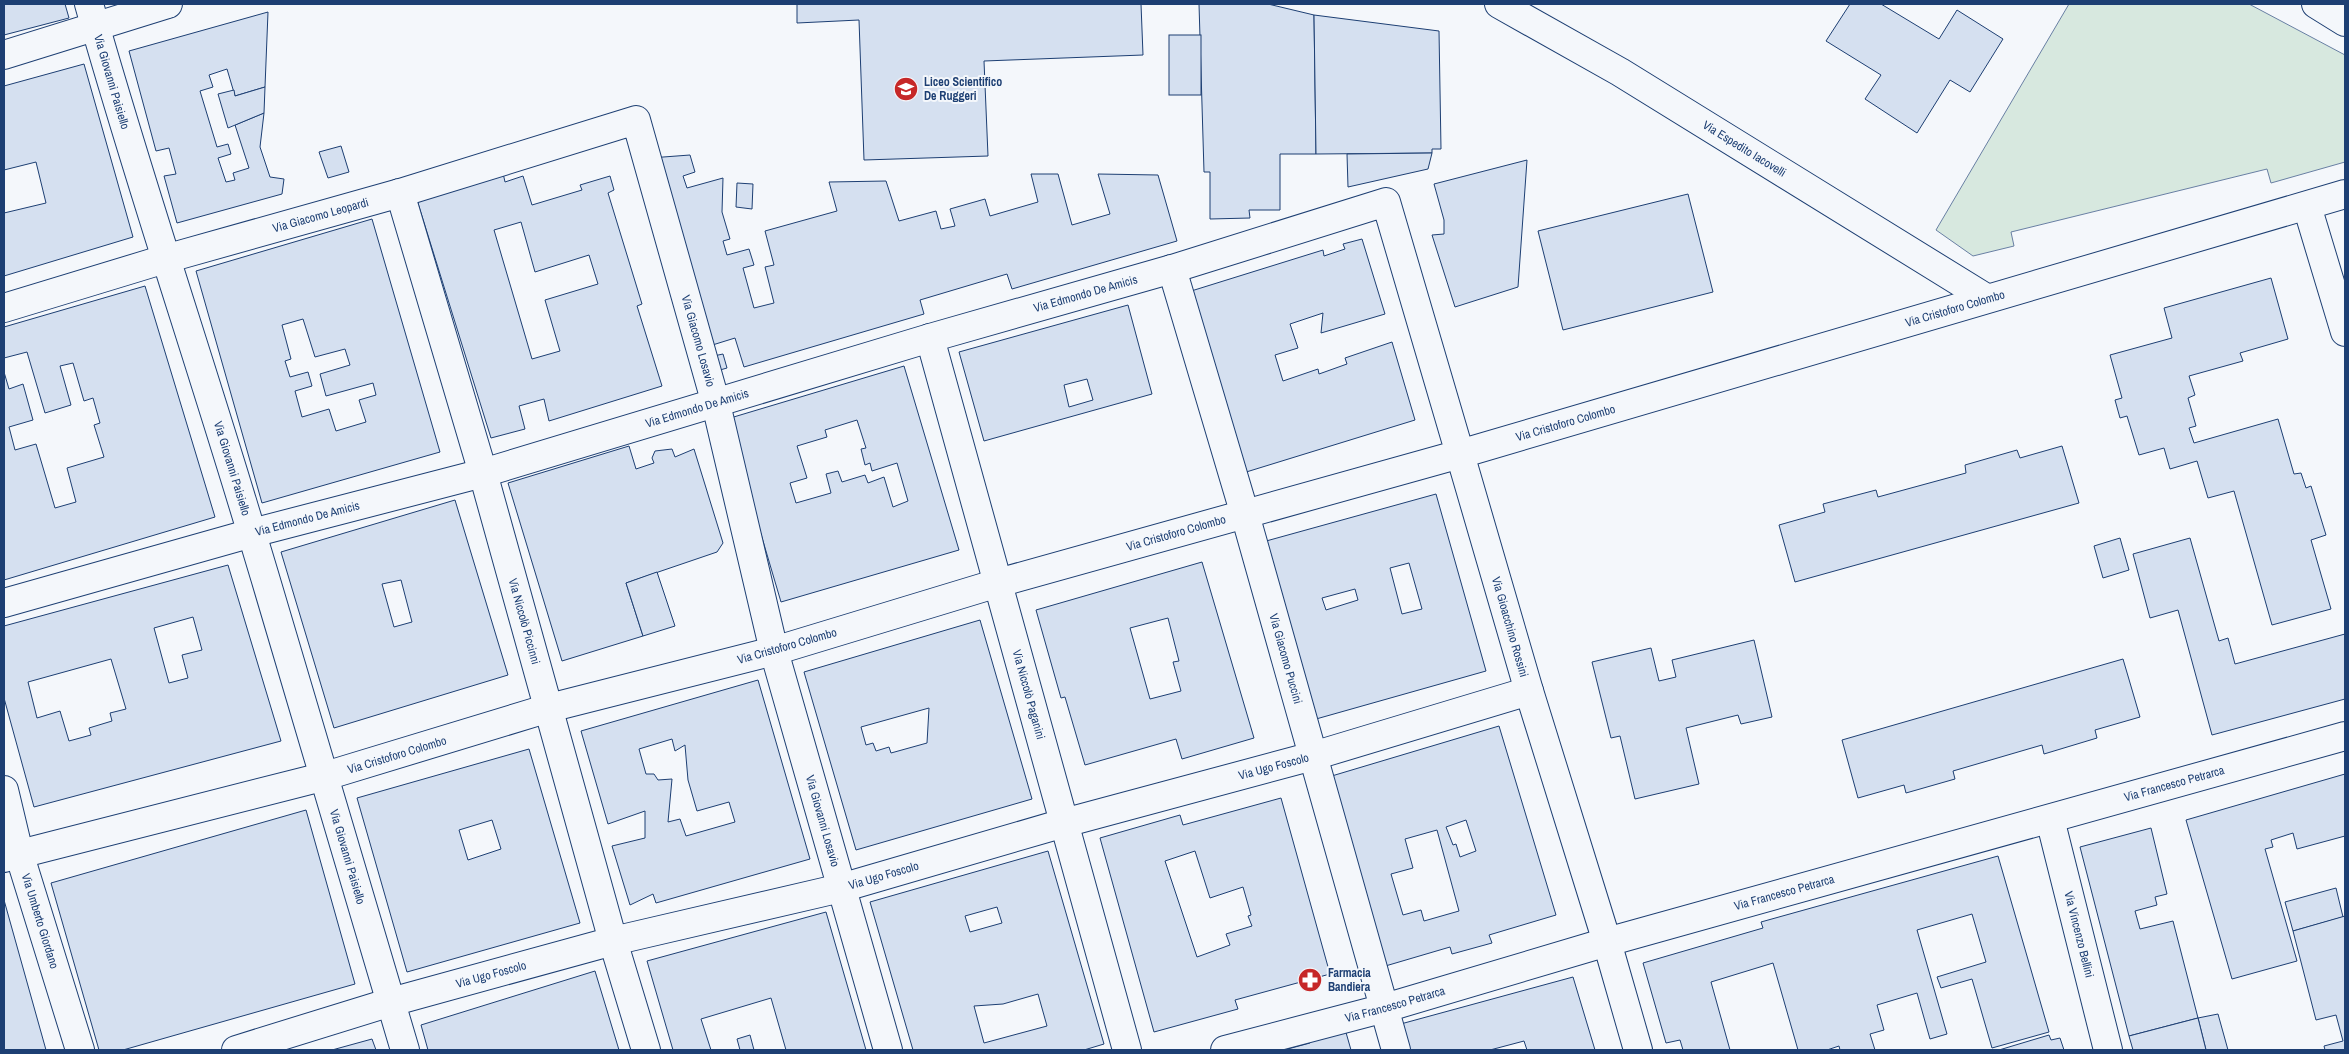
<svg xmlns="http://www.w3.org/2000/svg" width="2349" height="1054" viewBox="0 0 2349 1054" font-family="'Archivo Narrow',sans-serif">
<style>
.green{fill:#d7e8df;stroke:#687fa3}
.building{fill:#d5e0f0;stroke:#1d3f73;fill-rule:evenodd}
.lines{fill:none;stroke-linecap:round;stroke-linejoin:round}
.minor-casing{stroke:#1d3f73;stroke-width:30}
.tertiary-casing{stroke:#1d3f73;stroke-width:30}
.primary-casing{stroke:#1d3f73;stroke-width:30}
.minor{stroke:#f4f7fb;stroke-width:28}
.tertiary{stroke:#f4f7fb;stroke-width:28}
.primary{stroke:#f4f7fb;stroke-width:28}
.labels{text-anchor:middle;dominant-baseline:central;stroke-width:4;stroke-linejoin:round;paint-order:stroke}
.street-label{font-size:12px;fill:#1d3f73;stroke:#f4f7fb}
.poi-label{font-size:12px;font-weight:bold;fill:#1d3f73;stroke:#f4f7fb;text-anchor:start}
</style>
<rect width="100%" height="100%" fill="#f4f7fb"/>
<polygon class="green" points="2069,4 2249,4 2345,55 2345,162 2271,183 2267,169 2011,232 2014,246 1973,256 1936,230"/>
<g class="building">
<polygon points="4,4 65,4 69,18 4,35"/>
<polygon points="797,4 1141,4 1143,55 984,61 988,156 864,160 859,20 797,23"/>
<polygon points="1199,4 1268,4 1314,15 1316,154 1280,154 1280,210 1249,210 1250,218 1210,219 1210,172 1204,172"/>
<polygon points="1850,4 1881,4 1939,39 1957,10 2003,39 1970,92 1950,80 1917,133 1865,99 1881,75 1826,41"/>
<polygon points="268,12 265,87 235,96 227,69 209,75 213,87 200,91 217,147 228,144 231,154 218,158 226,182 235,180 233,173 249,168 235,125 264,113 260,147 270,177 284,179 282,194 177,223 164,176 176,174 169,148 156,151 129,51"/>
<polygon points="1314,15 1439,31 1441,149 1432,149 1432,153 1316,154"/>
<rect x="1169" y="35" width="32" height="60"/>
<polygon points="84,64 133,237 4,276 4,213 46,203 36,162 4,170 4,86"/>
<polygon points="265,87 264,113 228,128 218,94 234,90 235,96"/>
<polygon points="341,146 349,172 328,178 319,152"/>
<polygon points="1432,153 1428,169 1348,187 1347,154"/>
<polygon points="690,155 695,172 683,176 687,188 723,178 722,212 730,239 723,241 727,255 749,249 754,265 743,268 754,308 774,303 765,267 774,265 765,231 837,211 829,182 886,181 899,221 936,211 941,229 955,226 950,209 985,199 990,216 1038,202 1031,174 1058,174 1072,225 1110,214 1098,174 1158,175 1177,241 1012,289 1007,274 920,300 924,314 744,367 735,338 706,347 650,158"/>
<polygon points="1527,160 1518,287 1455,307 1432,235 1444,234 1444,220 1434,184"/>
<path d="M 503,173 L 505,182 L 523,176 L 532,205 L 582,190 L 580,185 L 610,176 L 614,190 L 608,193 L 642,304 L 637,306 L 662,386 L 549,421 L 544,399 L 519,406 L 525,429 L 491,438 L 417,200 ZM 521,222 L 535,272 L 589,255 L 598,284 L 545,300 L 560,351 L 532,359 L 494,230 Z"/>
<polygon points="737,183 753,184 752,209 736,207"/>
<polygon points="1688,194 1713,292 1563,330 1538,231"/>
<path d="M 372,219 L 440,452 L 262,503 L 196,271 ZM 303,319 L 315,357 L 345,349 L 350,365 L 320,374 L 326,396 L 373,383 L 376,395 L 359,400 L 366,422 L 336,431 L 329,409 L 302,417 L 295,391 L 312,386 L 308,372 L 290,377 L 285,361 L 291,359 L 282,325 Z"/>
<polygon points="1362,239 1385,314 1321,333 1323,313 1290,324 1298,348 1275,355 1283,381 1318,369 1319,374 1347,364 1345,358 1392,342 1415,420 1243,473 1188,292 1323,250 1324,256 1345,249 1343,244"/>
<polygon points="2271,278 2288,339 2240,353 2243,361 2189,376 2195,395 2188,398 2196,426 2189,428 2194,443 2278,419 2294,474 2301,473 2306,488 2311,486 2326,535 2311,540 2331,609 2272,625 2234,491 2208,498 2197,461 2170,469 2164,448 2139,455 2127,416 2120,418 2115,400 2122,398 2110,355 2172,338 2164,308"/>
<polygon points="145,286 215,517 4,580 4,372 9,389 23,384 33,420 9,427 15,450 36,444 55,508 76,502 67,468 104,457 94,425 100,423 93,398 84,401 73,363 60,366 71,405 45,413 27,352 4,358 4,327"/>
<path d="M 1128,305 L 1152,394 L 984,441 L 959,352 ZM 1087,379 L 1093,400 L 1069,407 L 1064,385 Z"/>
<polygon points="723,354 727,368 713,372 709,357"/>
<path d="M 904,366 L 959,550 L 781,602 L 727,419 ZM 857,420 L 866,448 L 861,449 L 865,465 L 870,463 L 872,471 L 897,463 L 908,501 L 893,507 L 884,477 L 868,483 L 865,475 L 842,482 L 838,471 L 826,474 L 831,493 L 796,503 L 790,483 L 807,478 L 797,446 L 827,437 L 825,430 Z"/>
<polygon points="629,446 636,469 654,463 652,458 655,451 672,449 675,457 694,449 723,543 717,552 626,583 643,636 562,661 508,483"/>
<polygon points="2062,446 2079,503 1795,582 1779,525 1825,512 1823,504 1876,490 1878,497 1966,473 1965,465 2017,450 2020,458"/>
<path d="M 1436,494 L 1486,671 L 1309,721 L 1259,543 ZM 1409,563 L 1422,609 L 1402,614 L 1390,568 ZM 1355,589 L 1358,600 L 1326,610 L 1322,598 Z"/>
<path d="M 455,500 L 508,675 L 334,728 L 281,552 ZM 401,580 L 412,622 L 394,627 L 382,584 Z"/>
<polygon points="2120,538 2129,570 2103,578 2094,546"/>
<polygon points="2190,538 2219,641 2228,638 2235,664 2345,634 2345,699 2212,735 2178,610 2150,618 2133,554"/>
<path d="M 1202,562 L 1254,738 L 1182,759 L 1176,739 L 1085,765 L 1065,697 L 1061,698 L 1036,610 ZM 1168,618 L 1179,661 L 1173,662 L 1181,691 L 1150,699 L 1130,628 Z"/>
<path d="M 228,565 L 281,741 L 34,807 L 4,698 L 4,626 ZM 193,617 L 202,650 L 182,655 L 188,678 L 169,683 L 154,628 ZM 111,659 L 126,709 L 110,713 L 112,721 L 89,728 L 91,735 L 69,741 L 60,711 L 37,718 L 28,682 Z"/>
<polygon points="657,572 675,626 643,636 626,583"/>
<path d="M 980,620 L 1032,799 L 856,850 L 804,672 ZM 929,708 L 927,743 L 891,753 L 889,747 L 876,751 L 873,743 L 866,745 L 861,727 Z"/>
<polygon points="1754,640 1772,717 1741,724 1738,715 1686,728 1699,784 1635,799 1620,736 1611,738 1592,662 1651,648 1659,681 1676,677 1672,660"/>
<polygon points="2123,659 2140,717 2095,730 2097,738 2044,754 2042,745 1953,771 1955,779 1906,793 1904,785 1858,798 1842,740"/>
<path d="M 758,680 L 810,859 L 656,903 L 653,894 L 630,905 L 612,846 L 645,838 L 645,811 L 608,824 L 581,731 ZM 672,739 L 675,751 L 685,745 L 688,780 L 697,811 L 729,802 L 735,822 L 686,836 L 680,819 L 668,822 L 672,779 L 658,780 L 654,774 L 646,774 L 639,749 Z"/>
<path d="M 1499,726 L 1556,915 L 1489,935 L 1492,943 L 1452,954 L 1450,947 L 1382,967 L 1325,778 ZM 1466,820 L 1476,851 L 1460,857 L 1456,844 L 1453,845 L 1446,827 ZM 1437,830 L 1459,911 L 1424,921 L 1421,910 L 1403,915 L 1391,874 L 1413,868 L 1405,839 Z"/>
<path d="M 529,749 L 580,923 L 407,972 L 357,798 ZM 492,820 L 501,849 L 468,860 L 459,830 Z"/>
<polygon points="2345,774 2345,836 2297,849 2293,833 2271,840 2273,847 2265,849 2297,961 2232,979 2186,820"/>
<path d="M 1281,798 L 1330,974 L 1235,1000 L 1238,1009 L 1154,1032 L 1100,838 L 1180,815 L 1183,825 ZM 1195,851 L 1210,898 L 1243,887 L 1251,915 L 1248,916 L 1252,926 L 1226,934 L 1230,945 L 1197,957 L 1165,861 Z"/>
<polygon points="306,810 355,984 123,1050 99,1050 51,883"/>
<polygon points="2151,828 2167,894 2155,897 2157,905 2135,911 2140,929 2173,921 2198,1018 2129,1036 2080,847"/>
<path d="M 1048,851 L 1104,1044 L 1084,1050 L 913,1050 L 870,902 ZM 997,907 L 1002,923 L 970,932 L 965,916 ZM 1038,994 L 1047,1026 L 984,1043 L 974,1006 L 1003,1004 Z"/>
<polygon points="1998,856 2049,1032 1992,1048 1972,979 1941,988 1937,977 1986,962 1972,914 1917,930 1947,1034 1930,1039 1917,993 1877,1005 1884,1030 1870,1034 1875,1050 1840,1050 1839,1046 1827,1050 1798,1050 1773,963 1711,982 1730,1050 1683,1050 1680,1040 1666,1043 1643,963 1763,928 1761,922"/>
<polygon points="2336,888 2343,917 2293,931 2285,902"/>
<polygon points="4,900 46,1050 4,1050"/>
<polygon points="826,912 866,1050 786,1050 771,998 701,1019 711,1050 673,1050 647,961"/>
<polygon points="2345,916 2345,1050 2325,1050 2324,1046 2343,1041 2336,1015 2316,1020 2293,931"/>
<polygon points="595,971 619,1050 428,1050 421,1025"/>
<polygon points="1573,977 1595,1050 1527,1050 1524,1041 1490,1050 1405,1050 1397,1025"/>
<polygon points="2218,1014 2228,1050 2206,1050 2198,1018"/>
<polygon points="2198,1018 2206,1050 2133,1050 2129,1036"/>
<polygon points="1345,1029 1351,1050 1284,1050 1310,1043 1309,1039"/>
<polygon points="750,1035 754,1050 740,1050 737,1039"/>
<polygon points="2049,1035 2051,1040 2060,1038 2064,1050 1999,1050"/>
<polygon points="372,1039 376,1050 332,1050"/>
</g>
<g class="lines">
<g class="minor-casing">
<g id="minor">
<path id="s1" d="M 89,4 C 139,182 199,357 252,534 C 304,706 353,879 405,1050"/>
<path id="s2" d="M 1499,4 L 1620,72 L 1986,298"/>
<polyline points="4,55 168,4"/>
<path id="s3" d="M 400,193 L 483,473 L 613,941 L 646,1050"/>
<polyline points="2307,206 2345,332"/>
<path id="s4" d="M 1172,269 L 1248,525 L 1396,1050"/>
<path id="s5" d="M 4,308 L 165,259 L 400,193 L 636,120 L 716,404 L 774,651 L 888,1050"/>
<path id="s6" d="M 930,338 L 1127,1050"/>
<path id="s7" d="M 4,603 L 252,533 L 483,473 L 930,338 L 1172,269 L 1386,202 L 1460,454 L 998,583 L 774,651 L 549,708 L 322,777 L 4,858"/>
<path id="s8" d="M 4,790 L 19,853 L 80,1050"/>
<path id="s9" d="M 2050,819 L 2108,1050"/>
<path id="s10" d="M 236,1050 L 391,1002 L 613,941 L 841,888 L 1064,823 L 1313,756 L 1529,691"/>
<path id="s11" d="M 1225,1050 L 1385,1008 L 1607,942 L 2345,736"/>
</g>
</g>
<g class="tertiary-casing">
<g id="tertiary">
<path id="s12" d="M 1638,1050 L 1607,942 L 1529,691 L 1460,454 L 2345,194"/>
</g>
</g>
<g class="primary-casing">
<polyline id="primary" points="2316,4 2345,22"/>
</g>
<use href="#minor" class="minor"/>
<use href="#tertiary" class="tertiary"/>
<use href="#primary" class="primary"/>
</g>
<defs>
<g id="school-disc" transform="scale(1.25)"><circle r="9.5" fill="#c62828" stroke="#f4f7fb"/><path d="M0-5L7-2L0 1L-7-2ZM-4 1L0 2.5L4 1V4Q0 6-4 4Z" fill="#fff"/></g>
<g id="pharmacy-disc" transform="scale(1.25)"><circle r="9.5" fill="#c62828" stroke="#f4f7fb"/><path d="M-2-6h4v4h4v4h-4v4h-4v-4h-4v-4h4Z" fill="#fff"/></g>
</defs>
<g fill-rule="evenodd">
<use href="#school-disc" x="906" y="89"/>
<use href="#pharmacy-disc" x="1310" y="980"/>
</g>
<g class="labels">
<g class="street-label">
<text stroke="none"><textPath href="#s1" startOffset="81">Via Giovanni Paisiello</textPath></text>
<text stroke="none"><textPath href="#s2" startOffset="285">Via Espedito Iacovelli</textPath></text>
<text stroke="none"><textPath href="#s5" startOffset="330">Via Giacomo Leopardi</textPath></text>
<text stroke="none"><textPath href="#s7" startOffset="1125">Via Edmondo De Amicis</textPath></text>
<text stroke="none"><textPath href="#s12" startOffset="1138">Via Cristoforo Colombo</textPath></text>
<text stroke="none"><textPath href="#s5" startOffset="889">Via Giacomo Losavio</textPath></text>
<text stroke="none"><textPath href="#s7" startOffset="720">Via Edmondo De Amicis</textPath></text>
<text stroke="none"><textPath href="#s12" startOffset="732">Via Cristoforo Colombo</textPath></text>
<text stroke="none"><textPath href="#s1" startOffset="486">Via Giovanni Paisiello</textPath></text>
<text stroke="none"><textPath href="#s7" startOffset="315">Via Edmondo De Amicis</textPath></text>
<text transform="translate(1176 533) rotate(-16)">Via Cristoforo Colombo</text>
<text stroke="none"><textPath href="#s3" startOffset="446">Via Niccolò Piccinni</textPath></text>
<text transform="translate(1510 627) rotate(74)">Via Gioacchino Rossini</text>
<text transform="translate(787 646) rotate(-16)">Via Cristoforo Colombo</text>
<text stroke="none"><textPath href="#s4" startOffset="406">Via Giacomo Puccini</textPath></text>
<text stroke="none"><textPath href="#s6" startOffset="370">Via Niccolò Paganini</textPath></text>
<text transform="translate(397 755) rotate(-17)">Via Cristoforo Colombo</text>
<text stroke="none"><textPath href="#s10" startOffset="1076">Via Ugo Foscolo</textPath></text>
<text stroke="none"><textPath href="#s11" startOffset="986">Via Francesco Petrarca</textPath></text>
<text stroke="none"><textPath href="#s5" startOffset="1385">Via Giovanni Losavio</textPath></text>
<text stroke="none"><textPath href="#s1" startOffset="891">Via Giovanni Paisiello</textPath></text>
<text stroke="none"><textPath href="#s10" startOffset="671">Via Ugo Foscolo</textPath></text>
<text stroke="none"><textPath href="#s11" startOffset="581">Via Francesco Petrarca</textPath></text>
<text stroke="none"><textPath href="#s8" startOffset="136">Via Umberto Giordano</textPath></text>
<text stroke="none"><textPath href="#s9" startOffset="119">Via Vincenzo Bellini</textPath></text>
<text stroke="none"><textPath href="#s10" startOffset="266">Via Ugo Foscolo</textPath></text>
<text stroke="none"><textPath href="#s11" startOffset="176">Via Francesco Petrarca</textPath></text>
</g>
<g class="poi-label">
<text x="924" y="82">Liceo Scientifico<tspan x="924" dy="14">De Ruggeri</tspan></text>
<text x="1328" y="973">Farmacia<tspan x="1328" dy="14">Bandiera</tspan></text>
</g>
</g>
<rect width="2349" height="1054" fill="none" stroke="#1d3f73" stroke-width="10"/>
</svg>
